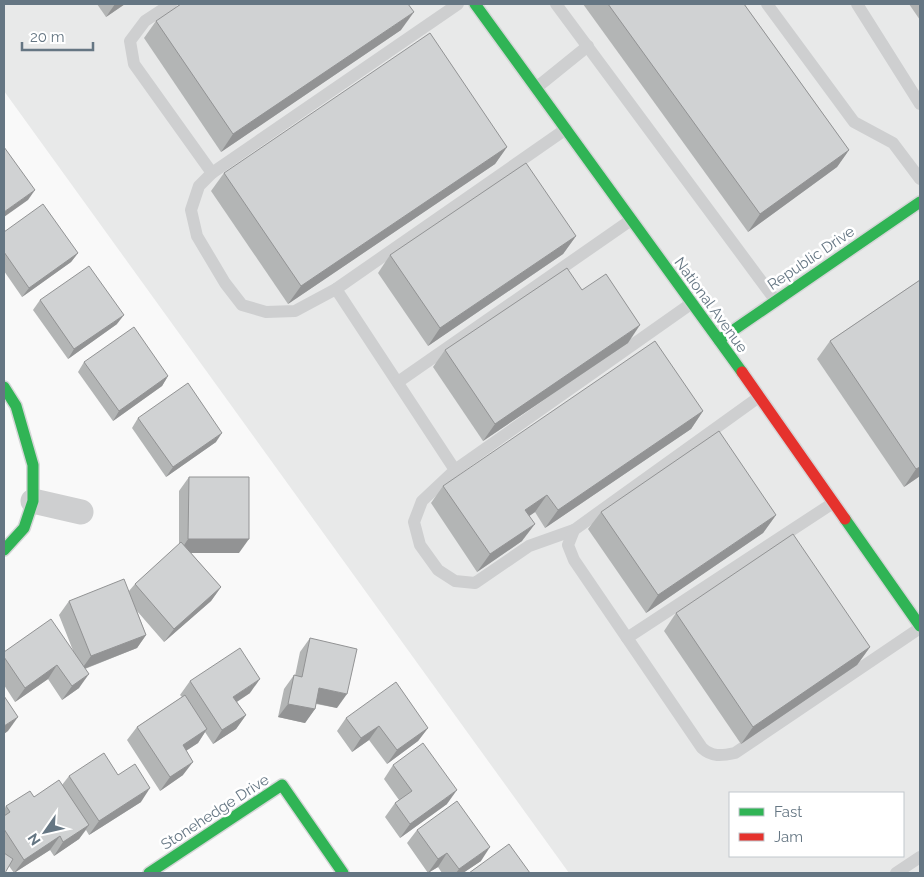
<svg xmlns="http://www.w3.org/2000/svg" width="924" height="877" viewBox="0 0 924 877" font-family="Raleway,sans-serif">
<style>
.built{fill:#e8e9e9;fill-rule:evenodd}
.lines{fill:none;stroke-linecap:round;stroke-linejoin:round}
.fast-casing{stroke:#d5d6d7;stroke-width:14}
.jam-casing{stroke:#d5d6d7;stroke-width:14}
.lane{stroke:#cecfd0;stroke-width:12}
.street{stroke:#cecfd0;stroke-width:25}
.fast{stroke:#30b455;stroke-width:11}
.jam{stroke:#e5322d;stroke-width:11}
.wall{fill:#b3b5b5}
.shaded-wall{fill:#929394}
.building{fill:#d0d2d3;stroke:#929394}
.labels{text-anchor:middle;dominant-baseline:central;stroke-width:5;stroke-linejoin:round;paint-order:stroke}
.street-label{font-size:15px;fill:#657683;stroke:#fff}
</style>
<rect width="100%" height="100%" fill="#f9f9f9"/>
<path class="built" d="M 4,4 L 920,4 L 920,873 L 569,873 L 4,91 ZM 730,793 L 903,793 L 903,856 L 730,856 Z"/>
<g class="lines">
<g class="fast-casing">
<g id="fast">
<polyline points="475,4 742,372"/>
<polyline points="719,340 920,202"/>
<polyline points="4,387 16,406 33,465 33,501 24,528 4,550"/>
<polyline points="845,519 920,626"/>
<polyline points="149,873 282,785 343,873"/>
</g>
</g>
<g class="jam-casing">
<polyline id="jam" points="742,372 845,519"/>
</g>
<g class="lane">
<polyline points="171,4 145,21 130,41 134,64 212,173 199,186 191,210 197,236 225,283 242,305 266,312 295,311 336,289 455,470 422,501 414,522 420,545 438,570 455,581 475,583 529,546 574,530"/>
<polyline points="556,4 776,301"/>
<polyline points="767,4 854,122 893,143 920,179"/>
<polyline points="857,4 920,104"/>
<polyline points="536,88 588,46"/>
<polyline points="212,173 458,4"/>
<polyline points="336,289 566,129"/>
<polyline points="398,382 631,220"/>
<path d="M 759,397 L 574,530 L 568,545 L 574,560 L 702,748 C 712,757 721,756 735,753 L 920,628"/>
<polyline points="455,470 692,303"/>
<polyline points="627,638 833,503"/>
<polyline points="896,873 920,857"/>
</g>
<polyline class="street" points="33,501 81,512"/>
<use href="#fast" class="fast"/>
<use href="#jam" class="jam"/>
</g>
<g class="wall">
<polygon points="97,4 125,4 106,17"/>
<polygon points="583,4 744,4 849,150 837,167 748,232"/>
<polygon points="909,4 920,4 920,20"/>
<polygon points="156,21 401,30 221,152 144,38"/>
<polygon points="507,147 495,164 288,304 211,191 224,173"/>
<polygon points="4,232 78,253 71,262 22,297 4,271"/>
<polygon points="576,236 563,254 428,346 378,273 390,255"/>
<polygon points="920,280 920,476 904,487 817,359 830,341"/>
<polygon points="582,290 628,343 483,441 433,367 445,350"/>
<polygon points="40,300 117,324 68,359 33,310"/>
<polygon points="84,362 168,376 162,386 113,421 78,372"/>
<polygon points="703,411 691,429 545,528 535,512 529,516 522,541 477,572 431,503 443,486"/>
<polygon points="138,418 216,442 166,477 132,428"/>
<polygon points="189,477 239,553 191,553 221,587 211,601 164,642 137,611 146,635 137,648 85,669 79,688 62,700 48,679 15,702 4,685 4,652 74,653 59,615 69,601 129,591 135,584 179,545 179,491"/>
<polygon points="601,512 776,515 763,533 646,613 588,529"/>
<polygon points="676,613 870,647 857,665 741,744 664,631"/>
<polygon points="310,638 337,708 316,704 315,709 305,723 278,717 284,689 294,675 295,676 300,652"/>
<polygon points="190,681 250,693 237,702 246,715 236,729 213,744 205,732 198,743 186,751 183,775 160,791 127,740 137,727 182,697 180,695"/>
<polygon points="346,718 428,728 418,741 387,764 369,740 352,752 337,731"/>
<polygon points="393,765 447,804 400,838 385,817 395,803 399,800 384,779"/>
<polygon points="118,775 141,802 89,835 86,830 79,839 54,856 50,850 14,873 9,866 4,873 4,810 6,806 34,797 62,785 69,776"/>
<polygon points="417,830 481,861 463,873 442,873 438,867 428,873 407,843"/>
</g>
<g class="shaded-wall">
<polygon points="115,4 125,4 106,17"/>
<polygon points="414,12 401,30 221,152 233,134"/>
<polygon points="507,147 495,164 288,304 301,286"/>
<polygon points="849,150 837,167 748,232 760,214"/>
<polygon points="35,190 28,200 4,217 4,212"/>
<polygon points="576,236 563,254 428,346 440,328"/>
<polygon points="78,253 71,262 22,297 29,288"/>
<polygon points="124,315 117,324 68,359 74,349"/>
<polygon points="640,325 628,343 483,441 495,424"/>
<polygon points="168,376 162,386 113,421 119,411"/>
<polygon points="703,411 691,429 545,528 558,510"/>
<polygon points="222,433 216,442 166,477 173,467"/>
<polygon points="920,467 920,476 904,487 916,469"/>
<polygon points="547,495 535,512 512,528 525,510"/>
<polygon points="776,515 763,533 646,613 658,595"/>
<polygon points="535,524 522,541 477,572 490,554"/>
<polygon points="188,539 249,539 239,553 179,553"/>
<polygon points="221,587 211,601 164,642 174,629"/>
<polygon points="146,635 137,648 81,670 91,656"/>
<polygon points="870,647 857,665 741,744 753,727"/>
<polygon points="57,665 48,679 15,702 25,688"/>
<polygon points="89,674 79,688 62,700 72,686"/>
<polygon points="260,679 250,693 224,710 233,697"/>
<polygon points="319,688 347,694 337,708 310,702"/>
<polygon points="288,704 315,709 305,723 278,717"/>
<polygon points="246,715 236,729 213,744 222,730"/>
<polygon points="18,717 8,731 4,734 4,726"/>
<polygon points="379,726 369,740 352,752 361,738"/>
<polygon points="428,728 418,741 387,764 397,750"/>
<polygon points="207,729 198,743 173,759 183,745"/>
<polygon points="193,762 183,775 160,791 170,777"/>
<polygon points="150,788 141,802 89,835 99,821"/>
<polygon points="457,790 447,804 400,838 410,824"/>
<polygon points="89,825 79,839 54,856 63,842"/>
<polygon points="60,836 50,850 14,873 24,860"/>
<polygon points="490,847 481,861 463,873 456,873 459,869"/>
<polygon points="447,853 438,867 428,873 438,859"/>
</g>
<g class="building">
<polygon points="181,4 408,4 414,12 233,134 156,21"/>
<polygon points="608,4 744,4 849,150 760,214"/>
<polygon points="430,33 507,147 301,286 224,173"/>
<polygon points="4,147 35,190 4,212"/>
<polygon points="526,163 576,236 440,328 390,255"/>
<polygon points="43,204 78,253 29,288 4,252 4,232"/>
<polygon points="89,266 124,315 74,349 40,300"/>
<polygon points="567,268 582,290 606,274 640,325 495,424 445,350"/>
<polygon points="920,280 920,467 916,469 830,341"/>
<polygon points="134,327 168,376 119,411 84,362"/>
<polygon points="655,341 703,411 558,510 547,495 525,510 535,524 490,554 443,486"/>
<polygon points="188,383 222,433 173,467 138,418"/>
<polygon points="719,431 776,515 658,595 601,512"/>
<polygon points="189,477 249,477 249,539 188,539"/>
<polygon points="793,534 870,647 753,727 676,613"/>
<polygon points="181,542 221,587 174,629 135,584"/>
<polygon points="124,579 146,635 91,656 69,601"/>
<polygon points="51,619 89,674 72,686 57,665 25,688 4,657 4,652"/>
<polygon points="310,638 357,649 347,694 319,688 315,709 288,704 294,675 302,677"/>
<polygon points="240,648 260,679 233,697 246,715 222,730 190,681"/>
<polygon points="396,682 428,728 397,750 379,726 361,738 346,718"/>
<polygon points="185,695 207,729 183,745 193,762 170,777 137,727"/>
<polygon points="4,696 18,717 4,726"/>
<polygon points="423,743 457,790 410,824 395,803 412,791 393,765"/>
<polygon points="104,753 118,775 135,764 150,788 99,821 69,776"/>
<polygon points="59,780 89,825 63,842 60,836 24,860 4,829 4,816 10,812 6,806 30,791 34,797"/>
<polygon points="457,801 490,847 459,869 447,853 438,859 417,830"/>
<polygon points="509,844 530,873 469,873"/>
<polygon points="4,853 13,859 5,873 4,873"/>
</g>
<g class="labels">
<g class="street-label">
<text transform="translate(811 258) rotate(-34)">Republic Drive</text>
<text transform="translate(711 305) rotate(54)">National Avenue</text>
<text transform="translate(215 812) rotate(-33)">Stonehedge Drive</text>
</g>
</g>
<rect width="924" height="877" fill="none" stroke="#657683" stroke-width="10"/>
<rect x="729" y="792" width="175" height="65" fill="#ffffff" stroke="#c1c8cd"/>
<rect x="739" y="808" width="25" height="8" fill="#30b455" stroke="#c1c8cd"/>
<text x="774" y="817" font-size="15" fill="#657683">Fast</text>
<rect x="739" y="833" width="25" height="8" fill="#e5322d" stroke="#c1c8cd"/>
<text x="774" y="842" font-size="15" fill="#657683">Jam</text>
<g transform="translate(45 832) rotate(236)" stroke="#ffffff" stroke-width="4" paint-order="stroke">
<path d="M0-4L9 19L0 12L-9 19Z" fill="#657683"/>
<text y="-8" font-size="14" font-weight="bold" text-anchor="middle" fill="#657683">N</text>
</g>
<path d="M22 42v8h71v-8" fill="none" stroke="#657683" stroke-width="2.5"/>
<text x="30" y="42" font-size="15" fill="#657683" stroke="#ffffff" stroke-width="4" paint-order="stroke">20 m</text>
</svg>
